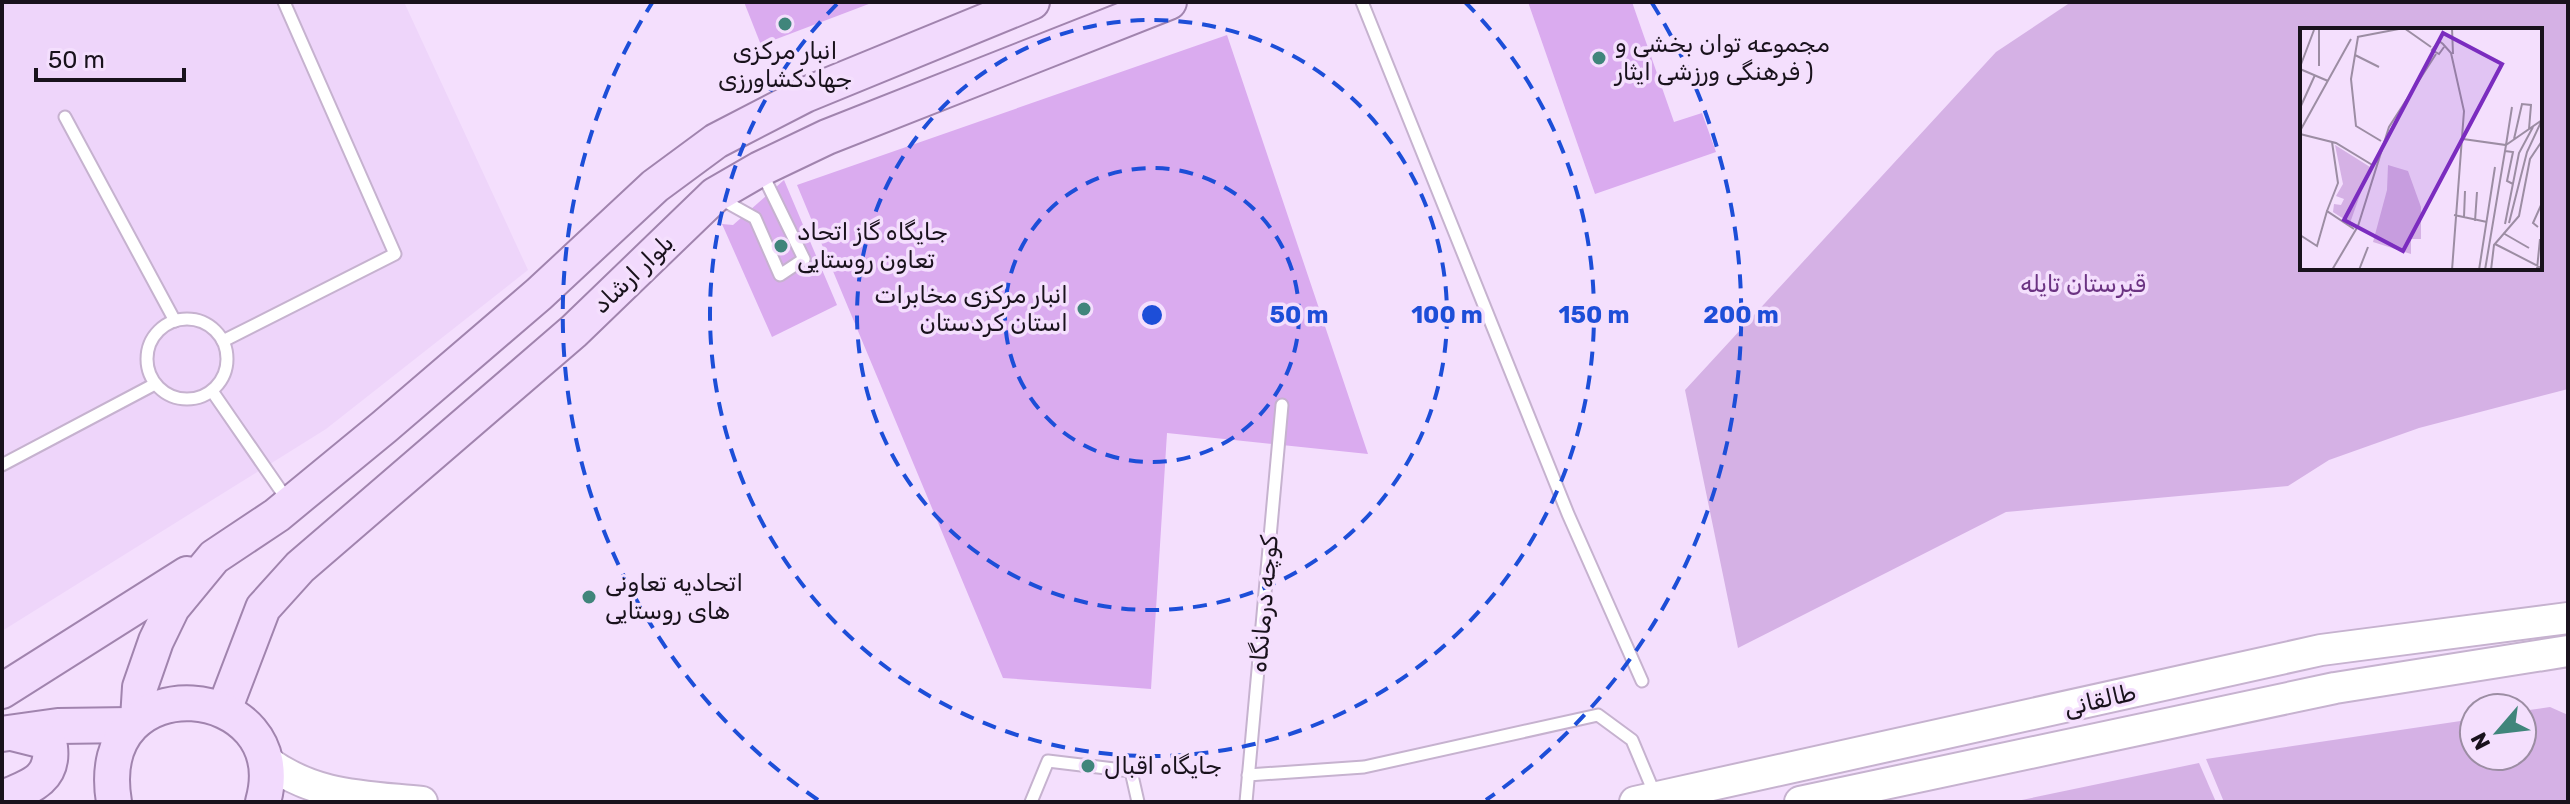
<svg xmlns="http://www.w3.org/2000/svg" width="2570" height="804" viewBox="0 0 2570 804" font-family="Rubik,'Noto Sans Arabic',sans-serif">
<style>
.built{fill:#eed5fa}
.green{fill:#d5b1e5;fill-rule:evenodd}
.building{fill:#daabef}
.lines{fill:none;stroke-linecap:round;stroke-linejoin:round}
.service-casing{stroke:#c6b2cf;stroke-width:15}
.secondary-casing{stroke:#c6b2cf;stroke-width:34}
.primary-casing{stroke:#a184ae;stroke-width:38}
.service{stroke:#fff;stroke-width:11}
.secondary{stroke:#fff;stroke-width:30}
.primary{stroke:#f2dafd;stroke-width:34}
.ring{fill:none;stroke:#1d4ed8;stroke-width:4;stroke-dasharray:14 10}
.poi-dot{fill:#40857b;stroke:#f4dffd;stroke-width:3}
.labels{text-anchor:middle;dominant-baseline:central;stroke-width:7;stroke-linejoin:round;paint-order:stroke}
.poi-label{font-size:24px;fill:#19121c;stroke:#f4dffd;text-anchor:start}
.street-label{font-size:24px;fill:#19121c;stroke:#f4dffd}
.park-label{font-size:24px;fill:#6b3382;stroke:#f4dffd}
.inset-road{fill:none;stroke:#9c8da3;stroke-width:2}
.view{fill:#7b2cbf;fill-opacity:0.15;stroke:#7b2cbf;stroke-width:4}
.inset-edge{fill:none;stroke:#19121c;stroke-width:4}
.centre{fill:#1d4ed8;stroke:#f4dffd;stroke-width:4}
.ring-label{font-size:24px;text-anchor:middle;font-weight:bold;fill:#1d4ed8;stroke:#f4dffd;stroke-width:7;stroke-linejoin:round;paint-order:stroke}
</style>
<rect width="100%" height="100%" fill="#f4dffd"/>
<polygon class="built" points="2,2 404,2 528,270 326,429 2,631"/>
<g class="green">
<path d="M 2071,2 L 2568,2 L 2568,389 L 2419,428 L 2329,460 L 2288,486 L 2006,512 L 1738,648 L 1685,390 L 1996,52 ZM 2302,30 L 2540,30 L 2540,268 L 2302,268 Z"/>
<polygon points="2550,707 2568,715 2568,802 2224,802 2206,759 2474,719 2474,756 2522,756 2522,711"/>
<polygon points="2199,763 2216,802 2012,802"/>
</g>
<g class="building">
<polygon points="744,2 874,2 761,45"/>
<polygon points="1528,2 1632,2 1674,122 1702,113 1716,152 1595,194"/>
<polygon points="1227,35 1368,454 1167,433 1151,689 1003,678 797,185"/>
<polygon points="784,180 837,305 772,337 722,224 733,225"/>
</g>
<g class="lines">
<g class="service-casing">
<g id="service">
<polyline points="1362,2 1568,514 1642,681"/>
<polyline points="65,117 175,321"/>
<polyline points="719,198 755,218 780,275 804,259 761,171"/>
<circle cx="187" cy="359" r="40"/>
<polyline points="223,341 395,254 284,2"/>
<polyline points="212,391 288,501"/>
<polyline points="2,465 155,384"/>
<polyline points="1248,775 1364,767 1598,715 1632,740 1656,797"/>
<polyline points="1031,802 1048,761 1131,771 1138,802"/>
<polyline points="1246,802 1282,405"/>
</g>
</g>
<g class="secondary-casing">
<g id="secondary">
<path d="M 265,760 C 314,797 363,796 422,802"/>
<polyline points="1635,802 2321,650 2568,618"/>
<polyline points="1800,802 2335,688 2568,651"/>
</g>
</g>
<g class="primary-casing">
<g id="primary">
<polyline points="2,691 187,574"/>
<polyline points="224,710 263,608 300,567 574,331 715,195 760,169 827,137 1169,2"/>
<polyline points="138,719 140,687 156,641 172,608 214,557 277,515 384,427 539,294 655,186 716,141 805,95 1032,2"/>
<polyline points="2,734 58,726 131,725"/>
<path d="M 2,798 C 29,787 54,780 50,747 L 44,741 L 12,733"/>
<path d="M 114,802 C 90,660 297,681 263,802"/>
</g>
</g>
<use href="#service" class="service"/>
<use href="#secondary" class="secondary"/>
<use href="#primary" class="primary"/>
</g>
<g class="ring">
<circle cx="1152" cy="315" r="147"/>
<circle cx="1152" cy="315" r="295"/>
<path d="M1465 2A442 442 0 1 1 839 2"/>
<path d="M818 800A589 589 0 0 1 652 3M1652 3A589 589 0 0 1 1486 800"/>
</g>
<g class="poi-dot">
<circle cx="785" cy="24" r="8"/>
<circle cx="1599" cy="58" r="8"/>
<circle cx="781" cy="246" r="8"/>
<circle cx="1084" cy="309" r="8"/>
<circle cx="589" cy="597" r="8"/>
<circle cx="1088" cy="766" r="8"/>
</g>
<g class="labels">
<g class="poi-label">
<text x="1615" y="44">مجموعه توان بخشی و<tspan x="1615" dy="28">فرهنگی ورزشی ایثار )</tspan></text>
<text x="785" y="51" text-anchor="middle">انبار مرکزی<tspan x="785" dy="28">جهادکشاورزی</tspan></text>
<text x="797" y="232">جایگاه گاز اتحاد<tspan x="797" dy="28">تعاون روستایی</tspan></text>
<text x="1068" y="295" text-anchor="end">انبار مرکزی مخابرات<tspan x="1068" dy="28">استان کردستان</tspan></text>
<text x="605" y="583">اتحادیه تعاونی<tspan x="605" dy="28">های روستایی</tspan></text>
<text x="1104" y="766">جایگاه اقبال</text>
</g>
<g class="street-label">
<text transform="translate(633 274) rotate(-44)">بلوار ارشاد</text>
<text transform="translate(1264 604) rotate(-85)">کوچه درمانگاه</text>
<text transform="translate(2100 700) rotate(-13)">طالقانی</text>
</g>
<g class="park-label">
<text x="2083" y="284">قبرستان تایله</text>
</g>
</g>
<g transform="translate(2300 28)">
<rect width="242" height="242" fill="#f4dffd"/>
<path d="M 35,117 L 70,139 L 50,195 L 33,184 L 34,176 L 41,177 L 44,171 L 36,168 L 43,156 ZM 88,137 L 108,143 L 121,179 L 121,211 L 111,211 L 111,226 L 73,214 L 87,162 Z" fill="#d5b1e5"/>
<path class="inset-road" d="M 104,0 L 131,19M 152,0 L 153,26M 57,9 L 104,0M 58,9 L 51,51 L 56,98 L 81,113M 144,19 L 139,26 L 132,22 L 139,13 L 143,16 L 151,25 L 164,83 L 152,242M 55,27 L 79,39M 19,38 L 19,2M 0,39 L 14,2M 0,41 L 28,53M 0,80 L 15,47M 0,103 L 51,11M 0,106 L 36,115 L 74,138M 163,111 L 206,117 L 212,79M 214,111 L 222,76 L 231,77 L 229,101M 32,114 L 38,155 L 27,183 L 54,201M 205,123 L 213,124 L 207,153 L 213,156M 154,187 L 187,194M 164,189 L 165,163M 175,193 L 177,164M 209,195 L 227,124 L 242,92M 205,196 L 219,125 L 233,99M 238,199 L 233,195 L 242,175M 203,205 L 229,220M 0,207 L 17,218 L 27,183M 195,216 L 242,240M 237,241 L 240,211M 32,242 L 58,198 L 89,99 L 136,26M 59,242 L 68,219M 179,242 L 195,139M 185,242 L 206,117 L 242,92M 191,242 L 194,217 L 219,188 L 230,131 L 242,113"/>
<path class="view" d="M 143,5 L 202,36 L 103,223 L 44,192 Z"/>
<rect width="242" height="242" class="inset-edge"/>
</g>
<circle cx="1152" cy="315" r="12" class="centre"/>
<g class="ring-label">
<text x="1299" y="323">50 m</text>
<text x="1447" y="323">100 m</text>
<text x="1594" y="323">150 m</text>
<text x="1741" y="323">200 m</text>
</g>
<rect width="2570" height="804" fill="none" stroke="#19121c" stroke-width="8"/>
<g transform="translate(2498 732) rotate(242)"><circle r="38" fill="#f4dffd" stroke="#9c8da3" stroke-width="2"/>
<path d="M0-6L14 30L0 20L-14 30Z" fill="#40857b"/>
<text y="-12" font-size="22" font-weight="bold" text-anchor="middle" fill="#19121c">N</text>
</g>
<path d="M36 68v12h148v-12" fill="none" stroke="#19121c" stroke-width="4"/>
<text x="48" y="68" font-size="24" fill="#19121c" stroke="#f4dffd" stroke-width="6" paint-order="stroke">50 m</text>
</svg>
